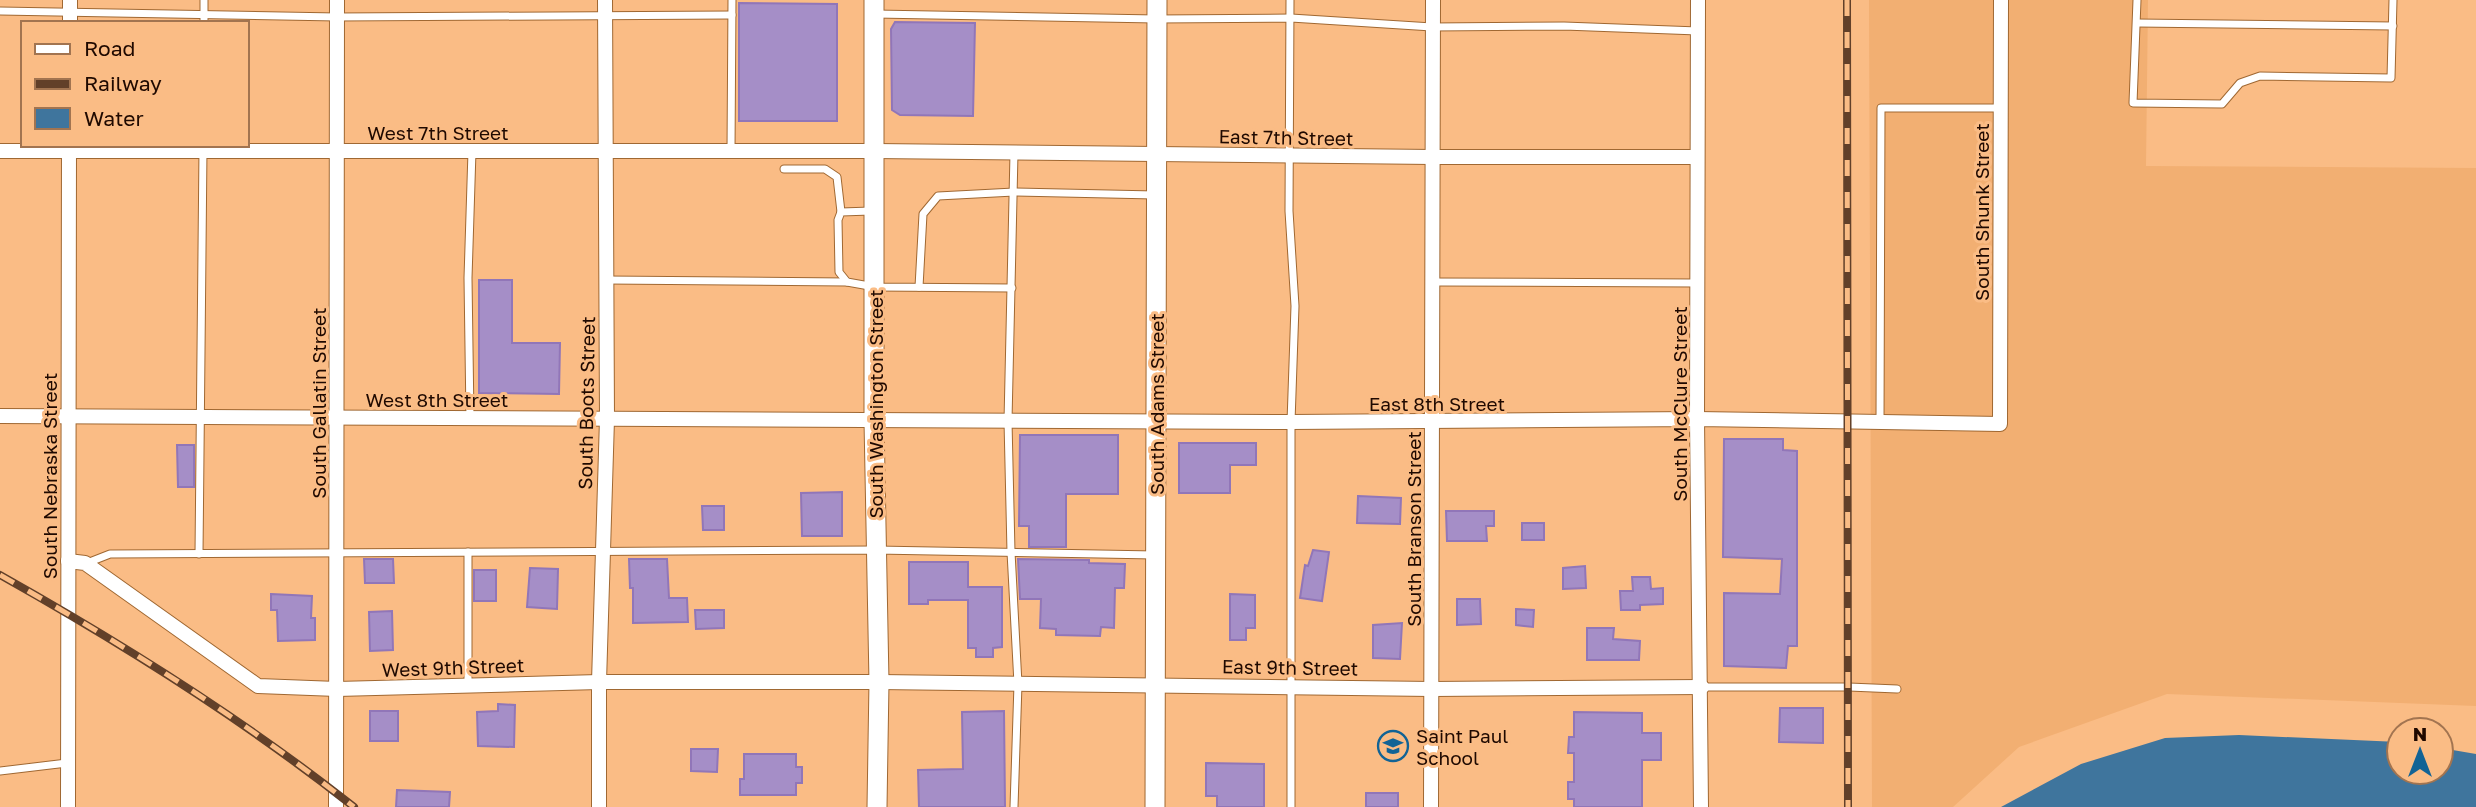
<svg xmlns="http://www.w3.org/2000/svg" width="2476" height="807" viewBox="0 0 2476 807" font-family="'Golos Text',sans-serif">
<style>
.built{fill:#f2af72}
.water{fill:#3f759d}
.building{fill:#a58ec7;stroke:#9176b8;stroke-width:2}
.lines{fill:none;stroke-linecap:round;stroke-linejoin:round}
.service-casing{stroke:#a06832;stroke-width:9}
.minor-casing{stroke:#a06832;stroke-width:16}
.secondary-casing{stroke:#a06832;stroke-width:21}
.service{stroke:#fff;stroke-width:7}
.minor{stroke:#fff;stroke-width:14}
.secondary{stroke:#fff;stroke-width:19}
.rail-casing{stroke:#624029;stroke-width:8}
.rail{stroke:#fabc85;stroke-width:5;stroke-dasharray:16;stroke-linecap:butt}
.labels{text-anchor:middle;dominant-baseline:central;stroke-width:6;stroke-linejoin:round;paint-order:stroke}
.street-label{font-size:19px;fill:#1f0900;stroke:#fabc85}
.poi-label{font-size:19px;fill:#1f0900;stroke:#fabc85;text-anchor:start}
</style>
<rect width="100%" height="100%" fill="#fabc85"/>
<polygon class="built" points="1869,0 2148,0 2146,166 2476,168 2476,706 2167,694 2019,747 1953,807 1872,807"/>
<polygon class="water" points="2239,735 2399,742 2399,772 2441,772 2441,748 2476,754 2476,807 2001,807 2081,764 2165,738"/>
<g class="building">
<polygon points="739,3 837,4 837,121 739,121"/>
<polygon points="895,22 975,23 973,116 900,115 892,110 891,29"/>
<polygon points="479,280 512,280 512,343 560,343 559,394 479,393"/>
<polygon points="1020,435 1118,435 1118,494 1066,494 1066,547 1029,547 1029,526 1019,526"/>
<polygon points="1724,439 1783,439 1783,450 1797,451 1797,646 1788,646 1786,668 1724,666 1724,593 1780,594 1782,559 1723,557"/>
<polygon points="1179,443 1256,443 1256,465 1230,465 1230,493 1179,493"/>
<polygon points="177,445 194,445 194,487 178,487"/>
<polygon points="842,492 842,536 802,536 801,493"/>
<polygon points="1358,496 1401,498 1400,524 1357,523"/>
<polygon points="702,506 724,506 724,530 703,530"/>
<polygon points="1446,511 1494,511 1494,526 1486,526 1487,541 1447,541"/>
<rect x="1522" y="523" width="22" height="17"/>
<polygon points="1313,550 1329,552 1322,601 1300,598 1305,565 1308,566"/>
<polygon points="364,559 393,559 394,583 365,583"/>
<polygon points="629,559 667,559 669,598 687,598 688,622 633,623 633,588 630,588"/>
<polygon points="1018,559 1089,560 1089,563 1125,564 1124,588 1115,588 1114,628 1101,627 1100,636 1056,635 1056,629 1040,628 1041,599 1020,599"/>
<polygon points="909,562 968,562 968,587 1002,587 1002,647 993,648 993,657 976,657 976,648 968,648 968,600 928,600 928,604 909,604"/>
<polygon points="1585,566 1586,588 1563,589 1563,568"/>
<polygon points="530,568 558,569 557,609 527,607"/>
<rect x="474" y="570" width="22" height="31"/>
<polygon points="1632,577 1650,577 1651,589 1663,588 1663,604 1640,605 1640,610 1621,610 1620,591 1633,591"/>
<polygon points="271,594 312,596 311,618 315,618 315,640 278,641 277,610 271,610"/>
<polygon points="1230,594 1255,595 1255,628 1246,628 1246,640 1230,640"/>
<polygon points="1457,599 1480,599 1481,624 1457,625"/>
<polygon points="1516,609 1534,610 1533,627 1516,625"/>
<polygon points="695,610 724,610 724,628 696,629"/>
<polygon points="392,611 393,650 370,651 369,612"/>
<polygon points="1402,623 1400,659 1373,658 1373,625"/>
<polygon points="1587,628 1614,628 1613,639 1640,641 1639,660 1587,660"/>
<polygon points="498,704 515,705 514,747 478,746 477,712 498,711"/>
<polygon points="1780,708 1823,708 1823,743 1779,742"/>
<rect x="370" y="711" width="28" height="30"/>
<polygon points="1004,711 1005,807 919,807 918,770 963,769 962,712"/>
<polygon points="1574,712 1642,713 1642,733 1661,733 1661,760 1642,760 1642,807 1574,807 1574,799 1568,799 1568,782 1574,782 1574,753 1568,753 1569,737 1574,737"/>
<polygon points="691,749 718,749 717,772 691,771"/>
<polygon points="744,754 796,754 796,767 802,767 802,783 796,783 796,795 740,795 740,779 744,779"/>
<polygon points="1206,763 1264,764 1264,807 1217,807 1217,796 1206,796"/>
<polygon points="397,790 450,792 449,807 396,807"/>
<rect x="1366" y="793" width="32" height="14"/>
</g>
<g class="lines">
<g class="service-casing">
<g id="service">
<polyline points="1290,0 1289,211 1295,306 1291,422 1291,807"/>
<polyline points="2137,0 2133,103 2222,104 2240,83 2260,76 2391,78 2393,0"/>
<polyline points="0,11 337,17 732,15"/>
<polyline points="875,14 1156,19 1291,18 1432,27 1564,26 1698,31"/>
<polyline points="204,23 204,0"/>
<polyline points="2137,23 2393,26"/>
<polyline points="731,151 732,0"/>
<polyline points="784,169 825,169 837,177 841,212"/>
<polyline points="871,211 841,212 838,220 839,272 847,282 875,287 1012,288"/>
<polyline points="606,280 847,282"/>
<polyline points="1433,282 1697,283"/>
<polyline points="919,287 923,214 938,196 1014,192 1155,195"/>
<polyline points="470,418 468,278 472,151"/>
<polyline points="1880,422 1881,108 2001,108"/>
<polyline points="199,554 203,149"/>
<polyline points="87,563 110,554 876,550 1155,555"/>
<polyline points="468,685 468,552"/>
<polyline points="1702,687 1849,687 1897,689"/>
<polyline points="0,771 67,763"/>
<polyline points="1014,807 1018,684 1011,552 1008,421 1014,153"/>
</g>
</g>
<g class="minor-casing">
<g id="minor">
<polyline points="1698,0 1697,419 1701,807"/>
<polyline points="70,23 70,0"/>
<polyline points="0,151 875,151 1433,157 1697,157"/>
<polyline points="0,416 1291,422 1697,419 2000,424 2001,0"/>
<polyline points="68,561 85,563 258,686 337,689 599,682 879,682 1432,689 1702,687"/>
<polyline points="68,807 69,145"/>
<polyline points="336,807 337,0"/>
<polyline points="599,807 599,682 607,419 605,0"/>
<polyline points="1431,807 1433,0"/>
</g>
</g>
<g class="secondary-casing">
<g id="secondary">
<polyline points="874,0 874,421 879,682 877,807"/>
<polyline points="1155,807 1157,0"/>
</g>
</g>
<use href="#service" class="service"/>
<use href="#minor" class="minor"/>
<use href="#secondary" class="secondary"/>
<g class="rail-casing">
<g id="rail">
<polyline points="1847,0 1848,807"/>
<path d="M 0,575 C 123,644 243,719 354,807"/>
</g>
</g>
<use href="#rail" class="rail"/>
</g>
<defs>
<g id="school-ring" transform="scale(1.575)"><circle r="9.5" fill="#fabc85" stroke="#126395" stroke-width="1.5"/><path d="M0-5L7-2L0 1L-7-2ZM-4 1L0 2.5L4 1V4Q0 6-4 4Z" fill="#126395"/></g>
</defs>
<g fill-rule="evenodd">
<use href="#school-ring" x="1393" y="746"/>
</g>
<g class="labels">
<g class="street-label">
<text x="438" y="132">West 7th Street</text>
<text transform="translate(1286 137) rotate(1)">East 7th Street</text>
<text transform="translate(1981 212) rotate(-90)">South Shunk Street</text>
<text x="437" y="399">West 8th Street</text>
<text transform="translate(318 403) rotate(-90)">South Gallatin Street</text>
<text transform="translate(586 403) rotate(-89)">South Boots Street</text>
<text x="1437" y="403">East 8th Street</text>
<text transform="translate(875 404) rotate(-90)">South Washington Street</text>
<text transform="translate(1156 404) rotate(-90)">South Adams Street</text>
<text transform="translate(1679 404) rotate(-90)">South McClure Street</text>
<text transform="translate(49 476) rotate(-90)">South Nebraska Street</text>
<text transform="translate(1413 529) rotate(-90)">South Branson Street</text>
<text transform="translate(453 667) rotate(-2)">West 9th Street</text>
<text transform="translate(1290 667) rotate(1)">East 9th Street</text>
</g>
<g class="poi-label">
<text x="1416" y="735">Saint Paul<tspan x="1416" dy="22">School</tspan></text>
</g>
</g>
<rect x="21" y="21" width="228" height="126" fill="#fabc85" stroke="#a27450" stroke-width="2"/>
<rect x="35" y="44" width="35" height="10" fill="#ffffff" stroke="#a27450" stroke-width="2"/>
<text x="84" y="56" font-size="21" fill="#1f0900">Road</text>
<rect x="35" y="79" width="35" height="10" fill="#624029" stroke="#a27450" stroke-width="2"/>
<text x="84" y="91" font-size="21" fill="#1f0900">Railway</text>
<rect x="35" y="108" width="35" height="21" fill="#3f759d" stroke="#a27450" stroke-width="2"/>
<text x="84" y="126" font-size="21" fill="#1f0900">Water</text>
<g transform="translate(2420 751)"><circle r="33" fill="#fabc85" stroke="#a27450" stroke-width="2"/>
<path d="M0-5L12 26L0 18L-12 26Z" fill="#126395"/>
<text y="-10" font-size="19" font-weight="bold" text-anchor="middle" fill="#1f0900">N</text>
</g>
</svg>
